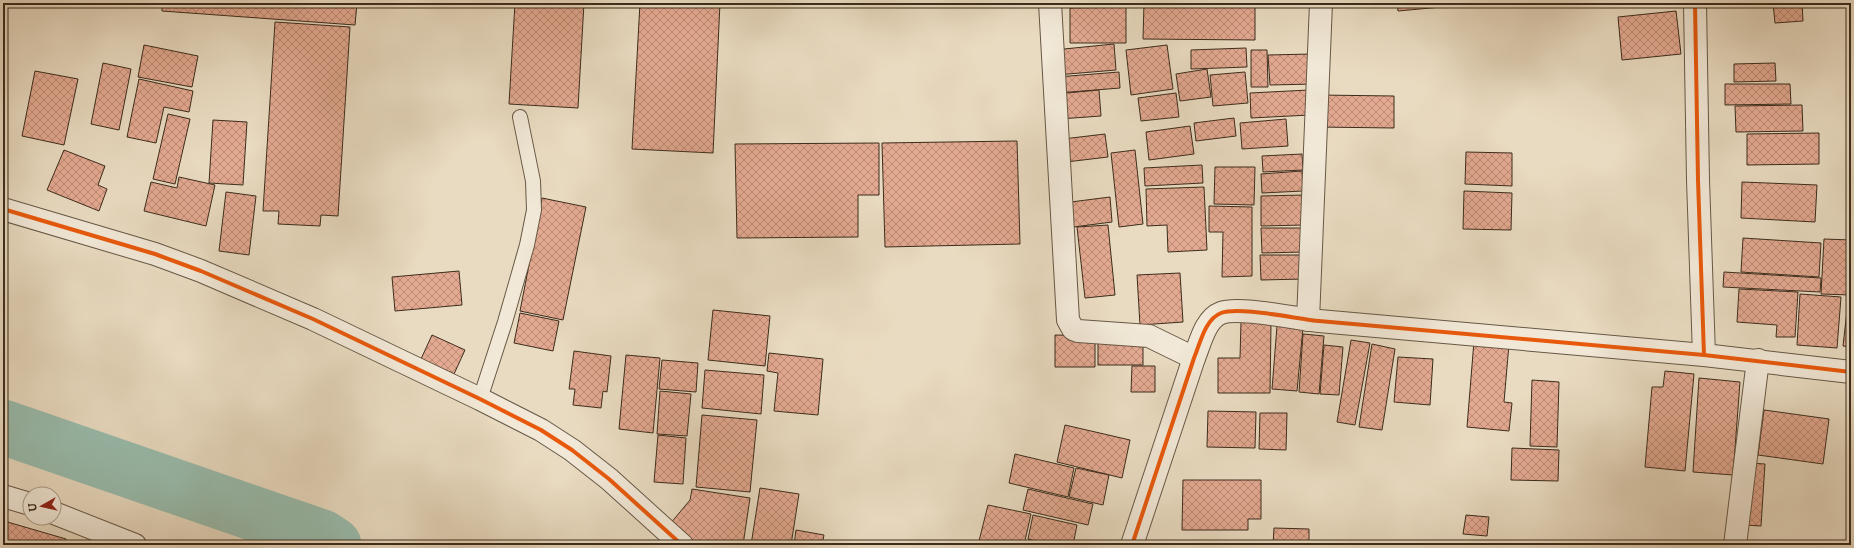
<svg xmlns="http://www.w3.org/2000/svg" width="1854" height="548" viewBox="0 0 1854 548" font-family="'IM FELL DW Pica',serif">
<style>
.lines{fill:none;stroke-linecap:round;stroke-linejoin:round}
.river{stroke:#99bcad;stroke-width:55}
.building{fill:url(#building-cross-hatch);stroke:#3c2c1c}
.service-casing{stroke:#675845;stroke-width:16}
.minor-casing{stroke:#675845;stroke-width:24}
.tertiary-casing{stroke:#675845;stroke-width:24}
.service{stroke:#f1e8d7;stroke-width:14}
.minor{stroke:#f1e8d7;stroke-width:22}
.tertiary{stroke:#f1e8d7;stroke-width:22}
.cycleway-casing{stroke:#f1e8d7;stroke-width:6}
.cycleway{stroke:#e8590c;stroke-width:4}
</style>
<defs>
<pattern id="building-cross-hatch" width="8" height="8" patternUnits="userSpaceOnUse"><rect width="8" height="8" fill="#e4a991"/><path d="M0 0l8 8M0 8l8-8" fill="none" stroke="#ba8a76"/></pattern>
</defs>
<rect width="100%" height="100%" fill="#e9dbc1"/>
<filter id="stains"><feTurbulence type="fractalNoise" baseFrequency=".005" numOctaves="4"/><feColorMatrix values="0 0 0 0 .2 0 0 0 0 .09 0 0 0 0 .02 0 0 0 .5 -.17"/></filter>
<radialGradient id="worn" r=".72"><stop offset=".6" stop-color="#630" stop-opacity="0"/><stop offset="1" stop-color="#630" stop-opacity=".3"/></radialGradient>
<g class="lines">
<polyline class="river" points="3,427 322,537 334,545"/>
</g>
<g class="building">
<polygon points="162,3 357,3 355,25 162,11"/>
<polygon points="515,3 584,3 578,108 509,104"/>
<polygon points="640,3 720,3 713,153 632,149"/>
<rect x="1067" y="3" width="44" height="3"/>
<polygon points="1144,3 1255,3 1255,40 1143,39"/>
<polygon points="1397,3 1463,3 1463,5 1398,11"/>
<polygon points="1773,3 1802,3 1803,21 1775,23"/>
<polygon points="1126,7 1126,43 1070,43 1070,8"/>
<polygon points="1676,11 1681,54 1622,60 1618,17"/>
<polygon points="275,22 350,27 338,216 321,215 320,226 278,224 279,211 263,211"/>
<polygon points="1114,44 1116,70 1056,75 1054,50"/>
<polygon points="144,45 198,56 192,87 138,77"/>
<polygon points="1167,45 1173,89 1131,95 1126,50"/>
<polygon points="1246,48 1247,67 1191,69 1191,50"/>
<polygon points="1251,50 1267,50 1268,87 1251,87"/>
<polygon points="1312,54 1314,84 1270,85 1268,55"/>
<polygon points="103,63 131,69 119,130 91,124"/>
<polygon points="1775,63 1776,81 1734,82 1734,64"/>
<polygon points="1207,69 1211,97 1180,101 1176,74"/>
<polygon points="35,71 78,79 64,145 22,136"/>
<polygon points="1119,72 1120,88 1058,93 1057,77"/>
<polygon points="1245,72 1248,103 1213,106 1210,75"/>
<polygon points="139,79 193,91 189,112 164,107 156,143 127,137"/>
<polygon points="1725,84 1790,84 1791,104 1725,105"/>
<polygon points="1099,90 1101,116 1059,119 1056,94"/>
<polygon points="1309,90 1310,115 1251,118 1250,93"/>
<polygon points="1176,93 1179,117 1141,121 1138,98"/>
<polygon points="1318,95 1394,96 1394,128 1318,127"/>
<polygon points="1802,105 1803,131 1736,132 1735,106"/>
<polygon points="168,114 190,119 175,184 153,179"/>
<polygon points="1234,118 1236,136 1196,141 1194,123"/>
<polygon points="1286,119 1288,146 1242,149 1240,123"/>
<polygon points="213,120 247,122 243,185 209,183"/>
<polygon points="1190,126 1194,154 1149,160 1146,132"/>
<polygon points="1819,133 1819,164 1747,165 1747,134"/>
<polygon points="1105,134 1108,157 1066,162 1063,139"/>
<polygon points="1017,141 1020,244 885,247 882,143"/>
<polygon points="879,143 879,195 858,195 858,237 737,238 735,144"/>
<polygon points="64,150 105,166 98,185 107,189 99,211 47,190"/>
<polygon points="1135,150 1143,224 1119,227 1111,153"/>
<polygon points="1466,152 1512,153 1512,186 1465,184"/>
<polygon points="1302,154 1303,170 1263,172 1262,156"/>
<polygon points="1202,165 1203,183 1145,186 1144,168"/>
<polygon points="1215,167 1255,167 1254,205 1214,204"/>
<polygon points="1302,171 1303,191 1262,193 1261,174"/>
<polygon points="179,177 215,185 206,226 144,211 151,182 177,188"/>
<polygon points="1742,182 1817,185 1815,222 1741,218"/>
<polygon points="1204,187 1207,250 1168,252 1167,225 1147,226 1146,189"/>
<polygon points="1464,191 1512,193 1511,230 1463,229"/>
<polygon points="226,192 256,196 249,255 219,251"/>
<polygon points="1303,195 1304,225 1261,226 1261,196"/>
<polygon points="1110,197 1112,222 1066,228 1063,203"/>
<polygon points="542,198 586,207 563,320 520,311"/>
<polygon points="1209,206 1252,207 1252,276 1222,277 1223,232 1209,232"/>
<polygon points="1108,225 1115,295 1085,298 1077,227"/>
<polygon points="1261,228 1304,228 1304,252 1262,253"/>
<polygon points="1743,238 1821,243 1819,277 1741,272"/>
<polygon points="1824,239 1851,240 1851,295 1821,294"/>
<polygon points="1260,255 1303,255 1304,279 1261,280"/>
<polygon points="459,271 462,305 395,311 392,277"/>
<polygon points="1724,272 1821,278 1820,292 1723,287"/>
<polygon points="1180,273 1183,322 1140,325 1137,275"/>
<polygon points="1739,289 1798,292 1795,337 1776,337 1777,325 1737,322"/>
<polygon points="1800,294 1841,297 1837,348 1797,345"/>
<polygon points="1848,302 1851,302 1851,347 1843,346"/>
<polygon points="713,310 770,316 765,366 708,360"/>
<polygon points="520,313 559,321 553,351 514,343"/>
<polygon points="1241,322 1271,323 1270,393 1218,393 1218,358 1240,358"/>
<polygon points="1277,326 1303,328 1297,391 1272,389"/>
<polygon points="1303,334 1324,336 1319,394 1299,392"/>
<polygon points="432,335 465,350 454,374 421,359"/>
<polygon points="1055,335 1095,336 1095,367 1055,367"/>
<rect x="1098" y="340" width="45" height="25"/>
<polygon points="1351,340 1370,343 1355,425 1337,422"/>
<polygon points="1474,341 1509,344 1504,402 1512,403 1509,431 1467,427"/>
<polygon points="1372,344 1395,349 1382,430 1359,427"/>
<polygon points="1324,345 1343,347 1339,395 1320,394"/>
<polygon points="574,351 611,356 607,392 603,391 601,408 573,405 575,389 569,389"/>
<polygon points="769,353 823,359 818,415 774,411 778,373 767,371"/>
<polygon points="626,355 660,358 653,433 619,429"/>
<polygon points="1398,357 1433,359 1430,405 1394,402"/>
<polygon points="662,360 698,363 696,392 659,389"/>
<polygon points="1132,366 1155,366 1155,392 1131,392"/>
<polygon points="705,370 764,375 761,414 702,408"/>
<polygon points="1665,371 1694,374 1685,471 1645,467 1652,387 1663,387"/>
<polygon points="1699,378 1740,382 1733,475 1693,472"/>
<polygon points="1532,380 1559,382 1557,447 1530,446"/>
<polygon points="660,391 691,394 687,436 657,434"/>
<polygon points="1764,410 1829,419 1823,464 1758,455"/>
<polygon points="1208,411 1256,412 1255,448 1207,447"/>
<polygon points="1260,413 1287,413 1286,450 1259,449"/>
<polygon points="702,415 757,420 750,492 696,487"/>
<polygon points="1065,425 1130,440 1122,478 1057,462"/>
<polygon points="658,435 686,438 683,484 654,482"/>
<polygon points="1512,448 1559,450 1558,481 1511,480"/>
<polygon points="1015,454 1074,468 1068,497 1009,483"/>
<polygon points="1749,463 1765,464 1761,526 1746,525"/>
<polygon points="1076,468 1109,475 1103,505 1069,497"/>
<polygon points="1183,480 1261,480 1261,519 1248,519 1248,530 1182,530"/>
<polygon points="760,488 799,494 791,545 751,545"/>
<polygon points="692,489 750,498 743,545 694,545 670,524 690,500"/>
<polygon points="1028,489 1093,504 1088,525 1023,510"/>
<polygon points="988,505 1031,514 1024,545 978,545"/>
<polygon points="1033,515 1077,525 1073,545 1053,545 1028,539"/>
<polygon points="1466,515 1489,517 1487,536 1463,534"/>
<polygon points="4,521 66,539 65,545 3,545"/>
<polygon points="1274,528 1309,529 1309,545 1273,545"/>
<polygon points="796,530 824,535 822,545 794,545"/>
<polygon points="1028,540 1049,545 1027,545"/>
</g>
<g class="lines">
<g class="service-casing">
<polyline id="service" points="480,399 505,322 527,245 534,210 533,181 520,117"/>
</g>
<g class="minor-casing">
<g id="minor">
<polyline points="1050,3 1068,320 1073,329 1078,331 1149,336 1194,358"/>
<polyline points="1695,3 1698,180 1704,355 1851,372"/>
<polyline points="3,209 155,254 201,271 313,319 480,399 541,430 572,450 609,479 682,545"/>
<polyline points="1308,320 1321,3"/>
<path d="M 1132,545 L 1194,358 C 1200,344 1205,319 1221,313 C 1239,306 1297,319 1319,321 C 1448,333 1576,344 1704,355"/>
<polyline points="1735,545 1758,360"/>
</g>
</g>
<g class="tertiary-casing">
<g id="tertiary">
<polyline points="3,496 30,504"/>
<polyline points="54,513 135,545"/>
</g>
</g>
<use href="#service" class="service"/>
<use href="#minor" class="minor"/>
<use href="#tertiary" class="tertiary"/>
<g class="cycleway-casing">
<g id="cycleway">
<polyline points="1695,3 1698,180 1704,355 1851,372"/>
<polyline points="3,209 155,254 201,271 313,319 480,399 541,430 572,450 609,479 682,545"/>
<path d="M 1132,545 L 1194,358 C 1200,344 1205,319 1221,313 C 1239,306 1297,319 1319,321 C 1448,333 1576,344 1704,355"/>
</g>
</g>
<use href="#cycleway" class="cycleway"/>
</g>
<rect width="1854" height="548" fill="none" stroke="#e9dbc1" stroke-width="16"/>
<rect x="4" y="4" width="1846" height="540" fill="none" stroke="#3c2c1c" stroke-width="2"/>
<rect x="8" y="8" width="1838" height="532" fill="none" stroke="#3c2c1c"/>
<g transform="translate(42 506) rotate(262)"><circle r="19" fill="#f1e8d7" stroke="#a99d8c"/>
<path d="M0-3L7 15L0 10L-7 15Z" fill="#8f2418"/>
<text y="-6" font-size="11" font-weight="bold" text-anchor="middle" fill="#3c2c1c">U</text>
</g>
<rect width="100%" height="100%" filter="url(#stains)"/>
<rect width="100%" height="100%" fill="url(#worn)"/>
</svg>
